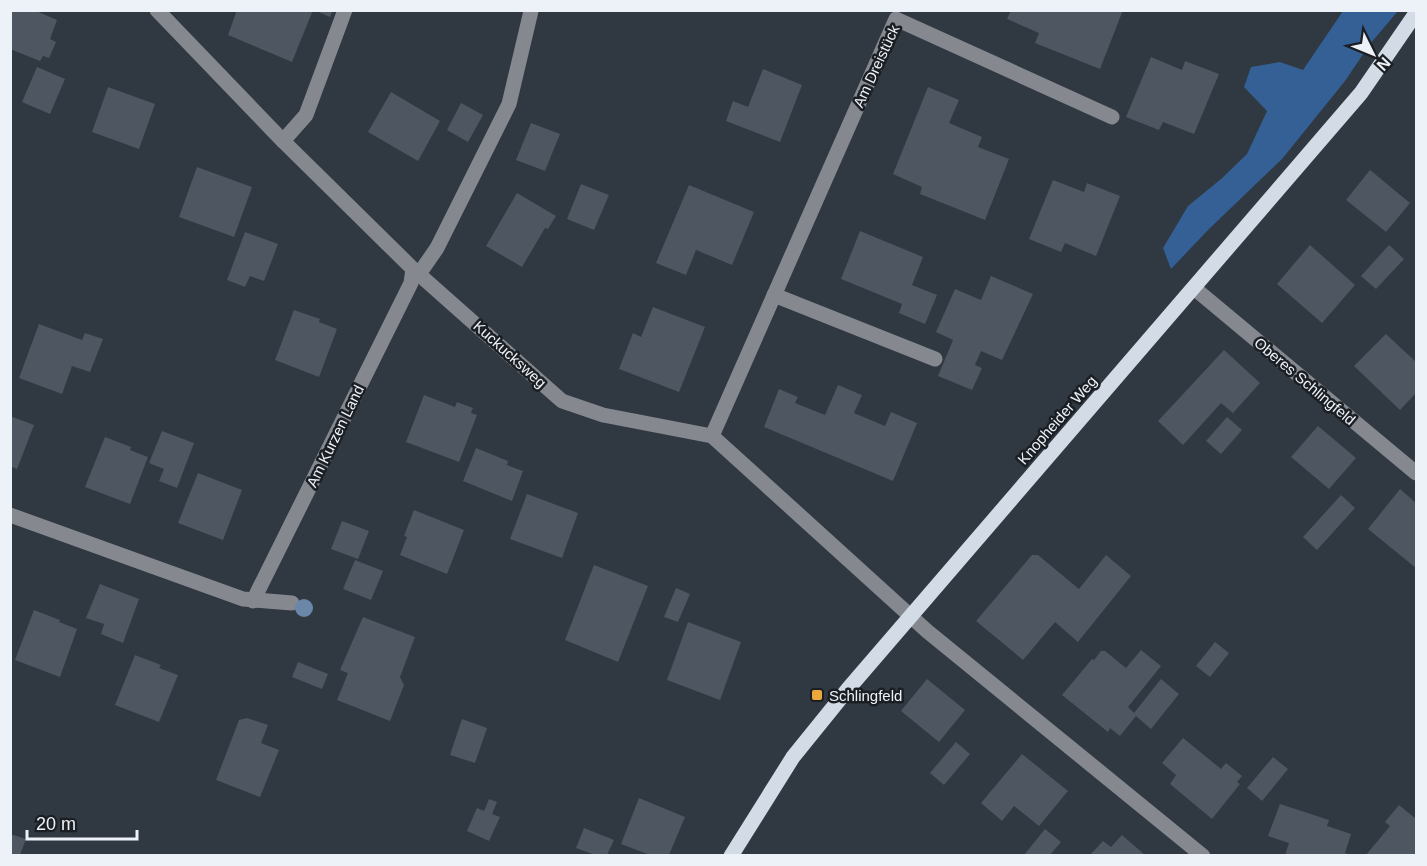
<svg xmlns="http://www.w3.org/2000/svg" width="1427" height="866" viewBox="0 0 1427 866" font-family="Arial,sans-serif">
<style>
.green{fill:#346095}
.building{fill:#4d5661}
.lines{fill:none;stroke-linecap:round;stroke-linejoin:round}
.minor{stroke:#85898f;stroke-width:15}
.major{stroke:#d2dbe6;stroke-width:15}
.tree{fill:#6a86a9}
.poi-dot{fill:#eda83c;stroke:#1b1f23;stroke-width:2}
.labels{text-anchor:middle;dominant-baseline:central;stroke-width:5;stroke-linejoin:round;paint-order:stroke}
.street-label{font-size:15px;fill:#edf2f9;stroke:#1b1f23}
.poi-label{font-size:15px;fill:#edf2f9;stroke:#1b1f23;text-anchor:start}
</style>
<rect width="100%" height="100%" fill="#303842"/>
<polygon class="green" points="1343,11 1398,11 1370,44 1345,81 1282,159 1207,231 1171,269 1163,248 1188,206 1221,179 1247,154 1267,111 1244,87 1251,67 1280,62 1303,70"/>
<g class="building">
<polygon points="10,10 34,10 57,20 50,39 56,42 49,58 43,56 40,61 10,49"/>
<polygon points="237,10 313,10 292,62 228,35"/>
<polygon points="314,10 333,10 330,17"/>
<polygon points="1011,10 1123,10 1100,69 1035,43 1039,33 1007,19"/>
<polygon points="1151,57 1182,70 1185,61 1219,74 1194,134 1163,122 1159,130 1126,117"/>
<polygon points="37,67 65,79 50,114 22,102"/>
<polygon points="763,69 802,85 780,142 726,121 733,101 748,107"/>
<polygon points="108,87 155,104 139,149 92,132"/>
<polygon points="928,87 959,100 949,123 982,137 978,147 1009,159 985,220 920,194 922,187 893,174"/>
<polygon points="391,92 440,121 418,161 368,132"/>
<polygon points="461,103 483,115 468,142 447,130"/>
<polygon points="531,123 560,134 545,171 516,160"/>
<polygon points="197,167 252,187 234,237 179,217"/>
<polygon points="1370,170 1410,203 1386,232 1346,200"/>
<polygon points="1053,180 1084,192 1087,183 1120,196 1096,256 1065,243 1061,252 1029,239"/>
<polygon points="581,184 609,195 594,230 567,219"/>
<polygon points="689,185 754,212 732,265 696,250 686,275 656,263"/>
<polygon points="517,193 556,216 548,229 545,228 522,267 486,246"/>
<polygon points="860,231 923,257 912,285 937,295 925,324 899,313 902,304 841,279"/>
<polygon points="245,232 278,244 264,281 250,276 245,287 227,280"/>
<polygon points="1310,245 1355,285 1322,323 1277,284"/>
<polygon points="1389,245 1404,259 1376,289 1361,276"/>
<polygon points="991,276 1033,294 1002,360 981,351 975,365 982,368 972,390 938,376 953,340 936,332 955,289 981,300"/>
<polygon points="653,307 705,327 679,392 619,369 633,333 641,337"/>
<polygon points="294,310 320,319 319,322 337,329 319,377 275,360"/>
<polygon points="39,324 82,340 85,333 103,339 90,372 72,366 62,394 19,378"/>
<polygon points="1386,334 1416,362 1416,393 1400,410 1354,366"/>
<polygon points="1224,350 1260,383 1233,413 1221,403 1183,445 1158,421"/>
<polygon points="838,385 862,395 854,413 885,426 891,412 917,423 893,481 764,427 779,389 798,397 795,403 825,415"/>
<polygon points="424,395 455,407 457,402 473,408 471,413 477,415 459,462 406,442"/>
<polygon points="10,416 34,425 17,469 10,466"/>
<polygon points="1227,417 1242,430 1221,454 1206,441"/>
<polygon points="1318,426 1356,458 1329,489 1291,457"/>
<polygon points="162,431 194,443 177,488 159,481 164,469 149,463"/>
<polygon points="105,437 131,447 130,450 148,457 130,504 85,487"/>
<polygon points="476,448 508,461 507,465 523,471 512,501 463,481"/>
<polygon points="198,473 242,490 223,540 178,523"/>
<polygon points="1400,489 1416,503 1416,568 1368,529"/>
<polygon points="527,494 578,513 562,558 510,539"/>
<polygon points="1341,495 1355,508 1317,550 1303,537"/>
<polygon points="414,510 464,530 447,574 400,555 407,537 404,536"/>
<polygon points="342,521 369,531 358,559 331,549"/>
<polygon points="1032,555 1038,555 1079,589 1106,555 1131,576 1078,642 1055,622 1023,660 976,621"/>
<polygon points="355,560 383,571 371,600 343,589"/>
<polygon points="594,565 648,586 618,662 565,640"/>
<polygon points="100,584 139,599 123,643 101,634 104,624 86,618"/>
<polygon points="676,588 690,594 678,622 664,617"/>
<polygon points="34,610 60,620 59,622 77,629 60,677 15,660"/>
<polygon points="363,617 415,637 400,677 404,685 390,721 337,700 348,673 340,670"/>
<polygon points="688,622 741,642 720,700 667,680"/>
<polygon points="1215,642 1229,653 1210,677 1196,666"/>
<polygon points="1141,650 1161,666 1128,707 1134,713 1161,679 1179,694 1151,729 1136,716 1120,736 1110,728 1108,732 1062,695 1092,659 1094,660 1101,651 1105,651 1126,668"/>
<polygon points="135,655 161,665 159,668 178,675 159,722 115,705"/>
<polygon points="298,662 328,674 322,689 292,677"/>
<polygon points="927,679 965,710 939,742 901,711"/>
<polygon points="247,718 268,725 261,743 279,750 260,797 216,780 239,720"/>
<polygon points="462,719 487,728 475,763 450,755"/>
<polygon points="1183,738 1221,769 1226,763 1242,776 1237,782 1240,784 1212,819 1170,784 1176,775 1162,763"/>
<polygon points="956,742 970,754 944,785 930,773"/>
<polygon points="1022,754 1068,791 1039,826 1014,806 1002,821 981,803"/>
<polygon points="1273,757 1288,769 1262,801 1247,788"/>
<polygon points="639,798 685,817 669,855 650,855 621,844"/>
<polygon points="489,799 497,802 492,814 500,817 489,841 467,831 477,808 484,811"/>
<polygon points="1280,804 1329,820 1327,826 1351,834 1345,853 1351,855 1285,855 1289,843 1268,836"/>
<polygon points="1399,805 1416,819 1416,855 1366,855 1390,826 1385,822"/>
<polygon points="584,828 614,840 607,855 595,855 576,848"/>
<polygon points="1045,829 1061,842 1050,855 1024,855"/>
<polygon points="10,834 26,839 20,855 10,855"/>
<polygon points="1122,835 1145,855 1090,855 1103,841 1111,847"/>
</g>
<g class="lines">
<g class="minor">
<polyline points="157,10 283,141 413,269 562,401 603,415 712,436 927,631 1203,856"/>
<polyline points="283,141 306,115 345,10"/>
<polyline points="419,274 437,248 509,104 531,11"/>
<polyline points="1194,288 1416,473"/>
<polyline points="774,295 935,359"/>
<polyline points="712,436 896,19 1112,117"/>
<polyline points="10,515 243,599 292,603"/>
<polyline points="253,601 411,283 413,269"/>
</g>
<polyline class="major" points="731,856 793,757 848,689 1361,93 1416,13"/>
</g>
<circle class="tree" cx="304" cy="608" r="9"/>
<rect class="poi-dot" x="811" y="689" width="12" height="12" rx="3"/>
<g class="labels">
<g class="street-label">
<text transform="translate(876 66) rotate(-65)">Am Dreistück</text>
<text transform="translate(510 354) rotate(42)">Kuckucksweg</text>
<text transform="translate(1305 381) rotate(40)">Oberes Schlingfeld</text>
<text transform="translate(1057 420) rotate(-49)">Knopheider Weg</text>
<text transform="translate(335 436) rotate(-64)">Am Kurzen Land</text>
</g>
<g class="poi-label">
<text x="829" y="695">Schlingfeld</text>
</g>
</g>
<rect width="1427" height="866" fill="none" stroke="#edf2f9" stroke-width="24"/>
<g transform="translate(1373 54) rotate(133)" stroke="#1b1f23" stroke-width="4.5" paint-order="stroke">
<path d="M0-4.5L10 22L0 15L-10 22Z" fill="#edf2f9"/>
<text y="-9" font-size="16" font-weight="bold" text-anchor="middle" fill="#edf2f9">N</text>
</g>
<path d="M27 830v9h110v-9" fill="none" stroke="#edf2f9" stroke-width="3"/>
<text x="36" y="830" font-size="18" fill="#edf2f9" stroke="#1b1f23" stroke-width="4.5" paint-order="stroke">20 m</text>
</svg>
